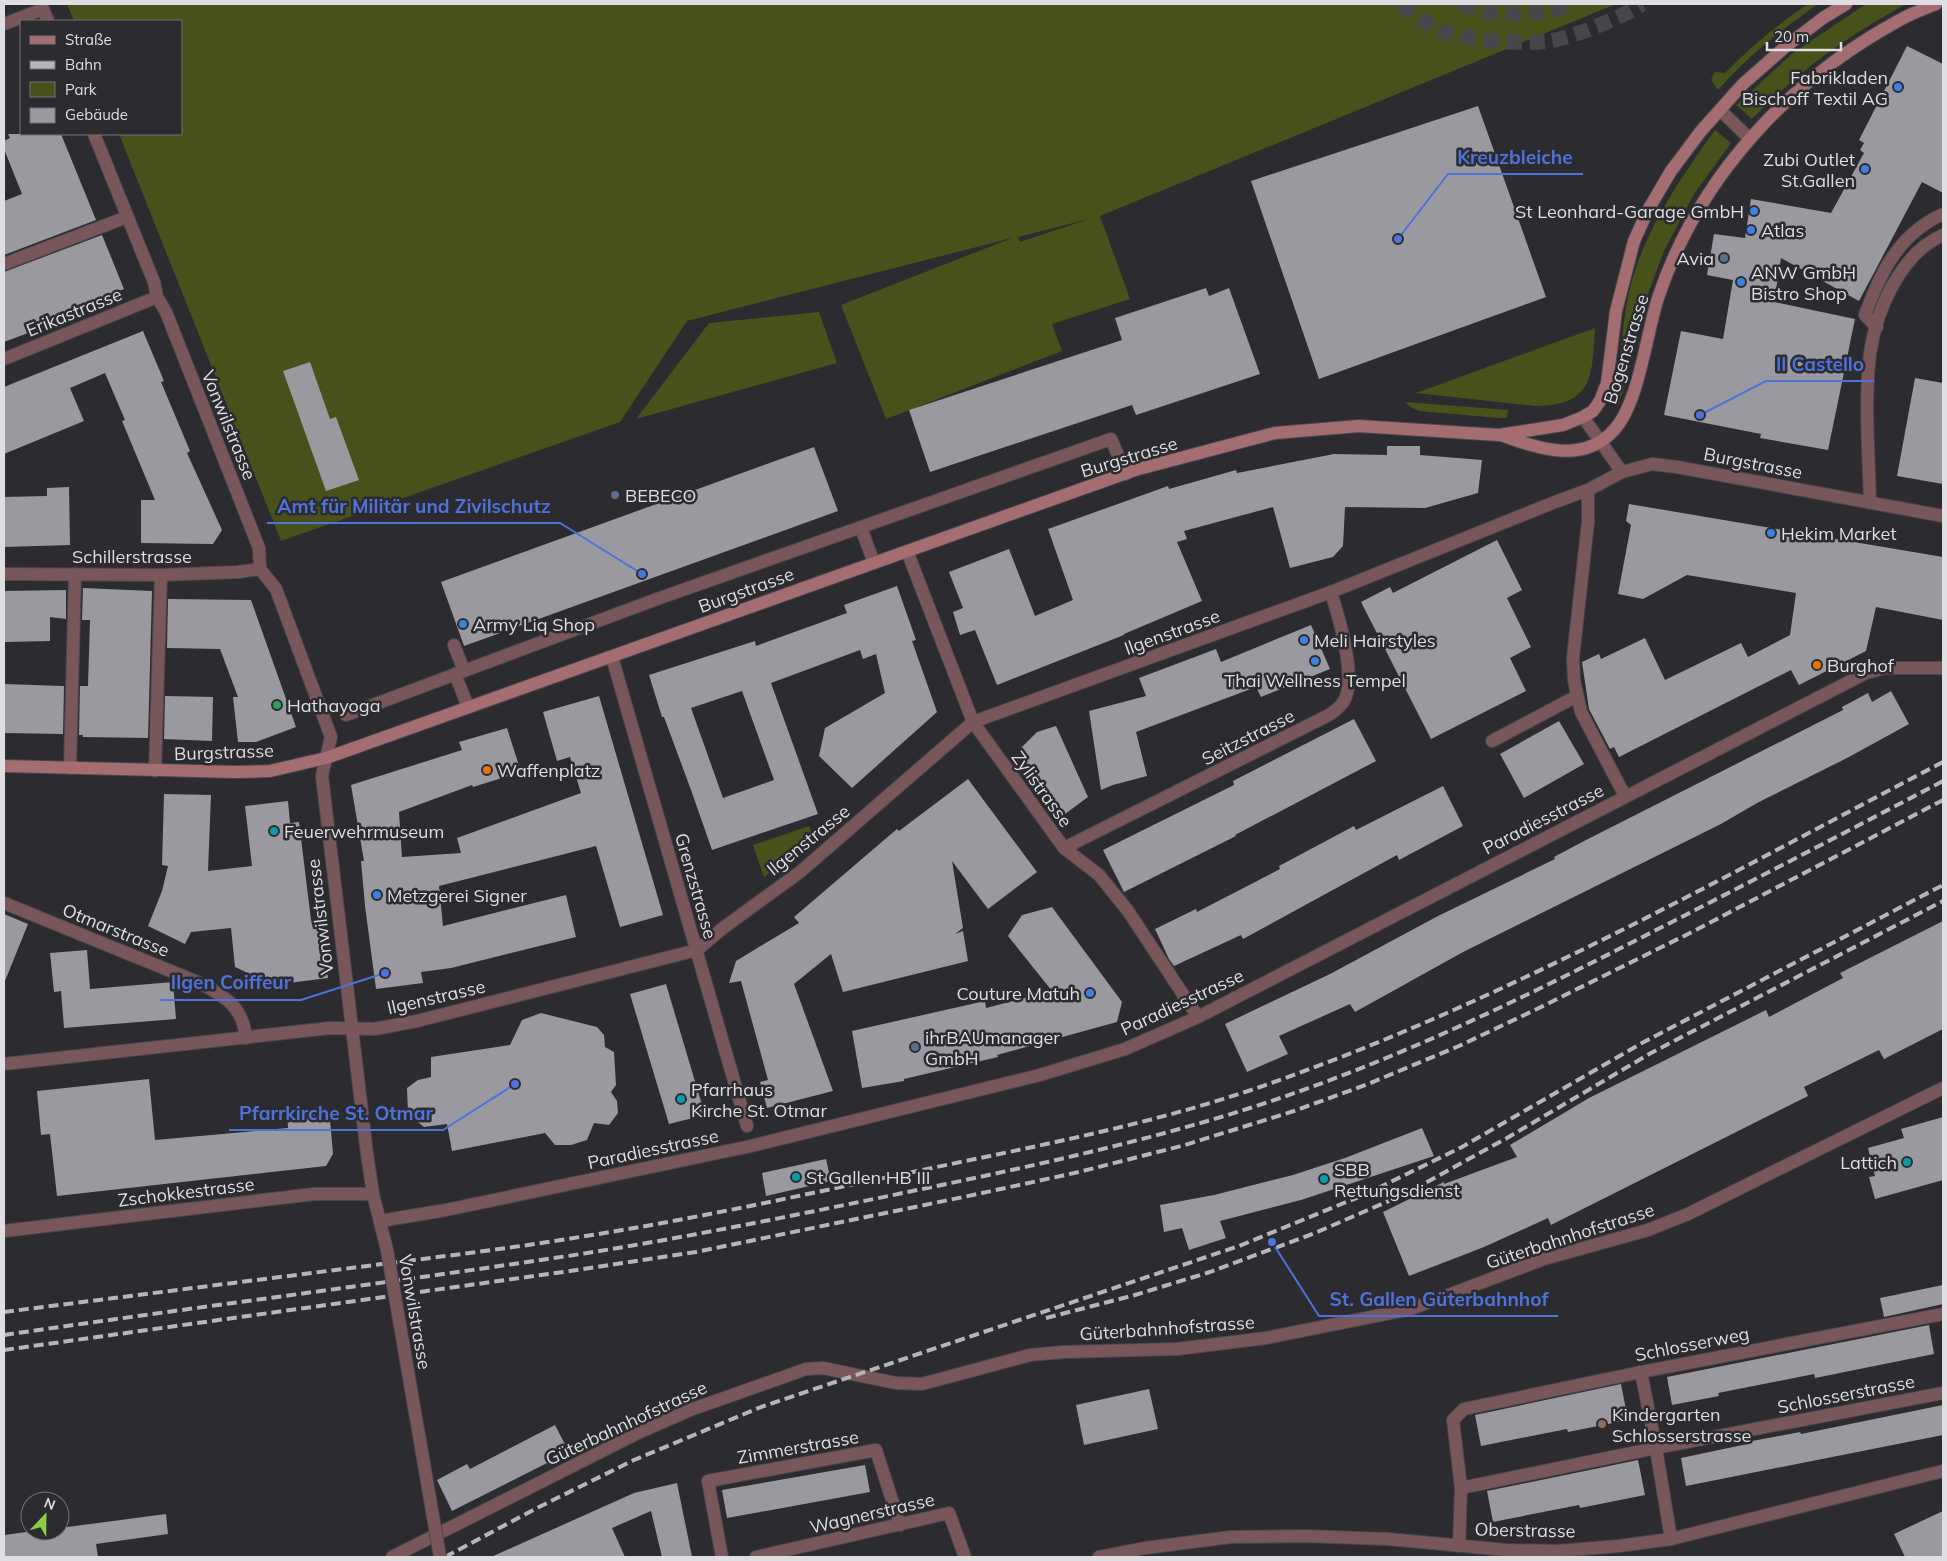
<svg xmlns="http://www.w3.org/2000/svg" width="1947" height="1561" viewBox="0 0 1947 1561" font-family="Mulish,sans-serif">
<style>
.green{fill:#46521a;fill-rule:evenodd}
.building{fill:#99999f;fill-rule:evenodd}
.lines{fill:none;stroke-linecap:round;stroke-linejoin:round}
.motorway-tunnel{stroke:#46464b;stroke-width:15;stroke-dasharray:15 8;stroke-linecap:butt}
.service-casing{stroke:#48484c;stroke-width:14}
.minor-casing{stroke:#48484c;stroke-width:14}
.tertiary-casing{stroke:#48484c;stroke-width:14}
.secondary-casing{stroke:#48484c;stroke-width:14}
.service{stroke:#795659;stroke-width:12}
.minor{stroke:#795659;stroke-width:12}
.tertiary{stroke:#795659;stroke-width:12}
.secondary{stroke:#a46d72;stroke-width:12}
.rail{stroke:#b6b6ba;stroke-width:4;stroke-dasharray:10 5;stroke-linecap:butt}
.tertiary-bridge-casing{stroke:#48484c;stroke-width:14;stroke-linecap:butt}
.tertiary-bridge{stroke:#795659;stroke-width:12}
.shop-dot{fill:#3f7fe0;stroke:#2b2b30;stroke-width:2}
.service-dot{fill:#5c6f8a;stroke:#2b2b30;stroke-width:2}
.food-dot{fill:#e8710a;stroke:#2b2b30;stroke-width:2}
.leisure-dot{fill:#2e9e5b;stroke:#2b2b30;stroke-width:2}
.culture-dot{fill:#0f9aa8;stroke:#2b2b30;stroke-width:2}
.education-dot{fill:#8d6e63;stroke:#2b2b30;stroke-width:2}
.labels{text-anchor:middle;dominant-baseline:central;stroke-width:5;stroke-linejoin:round;paint-order:stroke}
.poi-label{font-size:18px;fill:#dfdee2;stroke:#2b2b30;text-anchor:start}
.street-label{font-size:18px;fill:#dfdee2;stroke:#2b2b30}
.leader{fill:none;stroke:#4e72da;stroke-width:2}
.callout-dot{fill:#4e72da;stroke:#2b2b30;stroke-width:2}
.callout-label{font-size:19px;text-anchor:middle;font-weight:bold;fill:#4e72da;stroke:#2b2b30;stroke-width:5;stroke-linejoin:round;paint-order:stroke}
</style>
<rect width="100%" height="100%" fill="#2b2b30"/>
<g class="green">
<path d="M 67,4 L 1616,4 L 1100,216 L 1130,299 L 1052,324 L 1062,351 L 886,419 L 841,305 L 1012,238 L 687,321 L 620,422 L 281,541 L 119,134 L 181,134 L 181,21 L 74,21 ZM 1089,219 L 1020,242 L 1018,237 Z"/>
<path d="M 1808,4 L 1818,4 C 1782,29 1748,56 1718,90 L 1711,80 L 1715,72 L 1725,73 C 1750,47 1778,24 1808,4 Z"/>
<path d="M 1866,4 L 1906,4 C 1846,37 1800,70 1752,119 L 1736,105 L 1793,53 Z"/>
<path d="M 1715,130 L 1731,143 L 1694,194 L 1664,251 L 1640,315 L 1625,385 L 1619,404 L 1614,401 L 1617,391 C 1621,357 1622,322 1630,288 C 1645,229 1680,179 1715,130 Z"/>
<polygon points="819,312 837,363 636,419 709,323"/>
<path d="M 1595,328 C 1592,376 1594,405 1536,406 L 1416,393 Z"/>
<polygon points="1406,402 1508,410 1507,418 1499,418 1419,411 1409,406"/>
<polygon points="809,826 814,840 764,877 753,845"/>
</g>
<g class="building">
<polygon points="1907,46 1943,64 1943,193 1922,182 1859,301 1781,258 1774,302 1855,319 1828,450 1760,438 1761,434 1664,415 1681,331 1723,339 1733,280 1707,275 1714,234 1745,238 1751,199 1831,213 1864,153 1860,150 1864,143 1859,140"/>
<polygon points="1478,106 1546,297 1319,379 1251,181"/>
<polygon points="8,134 61,134 96,220 4,255 4,201 22,194 4,149 4,141 10,138"/>
<polygon points="102,235 124,289 34,324 36,330 4,342 4,272"/>
<polygon points="1206,288 1209,296 1229,288 1260,374 1136,415 1132,405 930,472 909,410 1122,340 1115,318"/>
<polygon points="143,331 164,381 161,382 190,451 187,453 222,530 213,544 141,543 141,500 155,500 122,421 125,420 105,373 70,388 84,421 4,454 4,387"/>
<polygon points="310,362 330,419 336,417 359,480 326,491 283,371"/>
<polygon points="1915,378 1943,383 1943,484 1897,476"/>
<polygon points="1387,446 1420,446 1420,455 1482,460 1478,493 1425,508 1345,507 1343,546 1333,557 1290,568 1273,507 1184,531 1187,539 1177,542 1202,601 1124,634 1124,635 997,685 975,630 960,635 953,612 963,608 949,572 1009,549 1035,616 1073,600 1048,529 1168,486 1169,489 1236,470 1237,473 1334,454 1387,455"/>
<polygon points="814,447 838,511 464,646 441,582"/>
<polygon points="69,487 70,545 4,547 4,497 47,496 47,488"/>
<polygon points="1629,504 1943,557 1943,620 1876,607 1866,651 1799,685 1791,670 1619,757 1614,747 1610,749 1589,709 1582,662 1599,654 1601,659 1645,638 1665,680 1741,643 1748,657 1790,635 1796,593 1687,575 1643,599 1618,594 1631,525 1626,521"/>
<polygon points="1497,540 1522,590 1507,598 1531,647 1510,658 1526,691 1431,739 1361,602 1390,587 1393,593"/>
<path d="M 897,586 L 916,640 L 912,641 L 937,712 L 852,788 L 819,756 L 825,728 L 885,693 L 876,654 L 863,659 L 860,650 L 771,683 L 818,814 L 712,850 L 691,790 L 664,717 L 662,717 L 649,675 L 755,641 L 756,646 L 847,613 L 844,605 ZM 742,691 L 774,780 L 723,798 L 691,708 Z"/>
<polygon points="83,588 152,591 148,738 83,737 83,735 79,735 80,686 88,686 90,620 82,620"/>
<polygon points="66,590 66,619 50,617 50,641 4,642 4,591"/>
<polygon points="168,599 251,600 296,727 256,742 238,742 233,697 238,697 220,649 167,648"/>
<polygon points="1311,625 1330,669 1261,697 1256,687 1136,732 1147,776 1113,785 1101,790 1089,711 1146,696 1139,678 1216,649 1221,662"/>
<polygon points="4,684 64,686 63,734 4,733"/>
<polygon points="1891,691 1909,724 1849,757 1757,803 1721,824 1465,951 1355,1012 1350,1004 1279,1036 1288,1054 1247,1072 1225,1024 1330,974 1438,916 1555,859 1554,857 1584,841 1843,710 1842,707 1868,693 1872,702"/>
<polygon points="165,696 213,697 212,741 164,739"/>
<polygon points="599,696 663,915 620,927 596,846 439,886 443,926 566,895 576,937 451,968 421,972 423,983 376,989 365,906 361,861 364,861 351,785 462,750 459,742 507,728 521,772 473,787 472,785 399,812 402,857 461,853 457,838 581,793 570,757 557,761 543,712"/>
<polygon points="1354,719 1376,761 1235,835 1236,836 1124,892 1103,850 1234,785 1233,781"/>
<polygon points="1559,721 1584,764 1524,798 1500,754"/>
<polygon points="1056,726 1088,797 1061,817 1018,751 1037,732"/>
<polygon points="968,779 1037,872 988,909 952,861 963,928 955,934 963,931 968,961 843,992 831,954 794,984 833,1091 767,1108 760,1082 768,1080 741,981 729,983 736,961 799,923 794,917 897,829 899,831"/>
<polygon points="1443,786 1463,826 1399,860 1397,855 1243,939 1241,935 1174,966 1169,959 1155,929 1196,909 1197,912 1280,869 1279,866 1354,826 1356,830"/>
<polygon points="164,794 211,795 208,871 252,866 245,806 288,801 290,823 299,822 311,920 321,919 328,978 273,985 235,967 231,928 191,932 185,944 148,926 162,891 168,866 162,865"/>
<polygon points="1052,907 1122,1002 1117,1022 997,1055 998,1057 904,1079 904,1081 862,1088 852,1031 985,1001 986,1008 1052,991 1008,936 1022,915"/>
<polygon points="4,914 28,924 5,981 4,981"/>
<polygon points="1943,921 1943,1029 1884,1059 1879,1050 1804,1087 1808,1096 1551,1225 1548,1218 1484,1247 1409,1276 1383,1212 1444,1182 1444,1184 1517,1157 1510,1145 1589,1098 1766,1010 1769,1017 1843,978 1840,973"/>
<polygon points="87,950 90,989 173,982 176,1019 64,1028 61,991 54,992 50,953"/>
<polygon points="666,984 705,1115 669,1124 630,994"/>
<polygon points="541,1013 597,1027 604,1035 605,1047 614,1052 616,1085 611,1092 617,1101 618,1113 609,1125 594,1123 587,1140 571,1145 555,1145 545,1133 452,1151 447,1124 424,1127 408,1114 407,1088 418,1080 431,1077 431,1057 510,1045 522,1020"/>
<polygon points="149,1079 155,1140 288,1128 287,1111 329,1109 333,1154 326,1166 57,1196 50,1134 41,1135 37,1091"/>
<polygon points="1943,1117 1943,1180 1875,1199 1869,1177 1875,1176 1868,1148 1904,1138 1901,1129"/>
<polygon points="1422,1128 1434,1156 1301,1200 1220,1221 1226,1238 1189,1250 1182,1228 1164,1232 1160,1205 1214,1195 1293,1175 1345,1158"/>
<polygon points="826,1159 831,1181 766,1196 762,1173"/>
<polygon points="1943,1285 1943,1304 1884,1317 1880,1298"/>
<polygon points="1929,1325 1934,1354 1815,1378 1814,1374 1718,1393 1719,1396 1672,1405 1667,1377"/>
<polygon points="1621,1384 1628,1420 1568,1432 1567,1429 1481,1446 1475,1415"/>
<polygon points="1149,1389 1158,1429 1084,1445 1076,1405"/>
<polygon points="1943,1405 1943,1435 1686,1486 1681,1458 1752,1443 1752,1441 1800,1432 1801,1434"/>
<polygon points="555,1425 569,1452 452,1511 437,1480 467,1464 470,1469"/>
<polygon points="1638,1460 1645,1495 1580,1508 1579,1505 1493,1522 1487,1491"/>
<polygon points="865,1465 870,1492 727,1518 722,1490"/>
<polygon points="677,1483 692,1557 662,1557 651,1511 612,1528 625,1557 491,1557 634,1493"/>
<polygon points="1943,1511 1943,1557 1905,1557 1894,1534"/>
<polygon points="166,1514 168,1534 96,1544 98,1557 4,1557 4,1535 34,1531 60,1531 60,1528"/>
</g>
<g class="lines">
<g class="motorway-tunnel">
<path d="M 1401,4 C 1411,13 1433,29 1446,32 C 1476,41 1519,45 1549,41 C 1572,38 1623,17 1642,4"/>
<path d="M 1461,4 C 1496,19 1537,15 1573,4"/>
</g>
<g class="service-casing">
<g id="service">
<polyline points="1720,110 1749,138"/>
<polyline points="4,264 127,217"/>
<path d="M 1877,327 L 1865,315 C 1881,271 1899,234 1943,214"/>
<polyline points="861,528 874,563"/>
<polyline points="454,645 464,671"/>
<polyline points="455,674 468,707"/>
<polyline points="346,715 657,599 1111,439 1126,474"/>
<polyline points="1492,741 1577,696"/>
<polyline points="70,768 75,574"/>
<polyline points="155,771 161,575"/>
</g>
</g>
<g class="minor-casing">
<g id="minor">
<polyline points="41,4 48,21"/>
<polyline points="4,24 43,9"/>
<polyline points="94,134 154,282 157,297 166,312 259,548 260,569 276,589 331,737 326,758"/>
<polyline points="4,359 157,297"/>
<polyline points="1583,417 1622,472 1652,464 1677,467 1943,516"/>
<polyline points="1622,472 1588,490 1588,522 1573,658 1574,680 1581,712 1625,796"/>
<path d="M 1870,503 C 1869,454 1864,402 1870,354 C 1876,310 1901,253 1943,235"/>
<polyline points="907,551 973,722 1064,848 1099,875 1128,911 1198,1017"/>
<polyline points="4,574 161,575 238,572 260,569"/>
<polyline points="612,657 747,1126"/>
<path d="M 1064,848 L 1329,715 C 1335,711 1342,706 1345,699 C 1356,674 1339,618 1331,592"/>
<path d="M 4,903 L 200,983 C 226,997 243,1007 246,1038"/>
<polyline points="4,1064 330,1028 374,1029 417,1021 697,950 723,928 800,872 973,722 1331,592 1555,502 1588,490"/>
<polyline points="380,1221 446,1210 751,1146 1040,1075 1125,1049 1198,1017 1866,673 1885,668 1943,668"/>
<polyline points="4,1231 314,1194 373,1194"/>
<polyline points="1641,1372 1656,1448 1671,1539"/>
<polyline points="1461,1488 1656,1448 1943,1393"/>
<polyline points="1459,1546 1461,1488 1453,1420 1464,1409 1641,1372 1943,1314"/>
<polyline points="392,1557 640,1432 690,1410 806,1369 823,1368 896,1383 922,1384 1030,1355 1064,1352 1177,1349 1266,1338 1411,1309 1544,1259 1648,1230 1688,1214 1943,1088"/>
<polyline points="722,1557 708,1481 876,1450 900,1525"/>
<polyline points="756,1557 949,1513 965,1557"/>
</g>
</g>
<g class="tertiary-casing">
<g id="tertiary">
<polyline points="326,758 322,776 367,1154 373,1194 387,1250"/>
<polyline points="1099,1557 1145,1548 1231,1537 1305,1536 1388,1539 1506,1550 1558,1551 1619,1546 1671,1539 1943,1471"/>
</g>
</g>
<g class="secondary-casing">
<g id="secondary">
<path d="M 1501,435 C 1537,448 1583,465 1614,430 C 1639,403 1646,335 1658,298 C 1698,178 1788,81 1898,21 C 1910,14 1923,9 1936,4"/>
<polyline points="4,766 236,772 270,771 326,758 1135,470 1275,433 1359,426 1499,435 1563,425 1583,417 1593,411 1600,401 1607,383 1616,311 1634,241 1648,210 1671,171 1701,131 1743,84 1785,47 1823,18 1846,4"/>
</g>
</g>
<use href="#service" class="service"/>
<use href="#minor" class="minor"/>
<use href="#tertiary" class="tertiary"/>
<use href="#secondary" class="secondary"/>
<g class="rail">
<path d="M 4,1312 C 122,1297 241,1282 359,1267 C 437,1257 515,1248 592,1235 C 700,1218 806,1194 913,1172 C 1026,1148 1141,1127 1251,1090 C 1492,1008 1718,880 1943,762"/>
<polyline points="1046,1318 1135,1295 1210,1272 1315,1233 1407,1193 1507,1138 1651,1053 1943,901"/>
<path d="M 4,1335 C 196,1307 389,1283 581,1254 C 689,1237 796,1215 903,1193 C 1019,1169 1137,1144 1250,1108 C 1394,1062 1528,996 1662,927 C 1756,879 1850,830 1943,781"/>
<polyline points="4,1350 570,1271 696,1252 973,1195 1079,1172 1185,1145 1294,1111 1368,1084 1459,1046 1539,1008 1696,930 1943,800"/>
<polyline points="445,1557 539,1507 634,1460 761,1407 1239,1246 1366,1194 1462,1147 1642,1043 1943,885"/>
</g>
<g class="tertiary-bridge-casing">
<polyline id="tertiary-bridge" points="387,1250 440,1557"/>
</g>
<use href="#tertiary-bridge" class="tertiary-bridge"/>
</g>
<g class="shop-dot">
<circle cx="1898" cy="87" r="5"/>
<circle cx="1865" cy="169" r="5"/>
<circle cx="1754" cy="211" r="5"/>
<circle cx="1751" cy="230" r="5"/>
<circle cx="1741" cy="282" r="5"/>
<circle cx="1771" cy="533" r="5"/>
<circle cx="463" cy="624" r="5"/>
<circle cx="1304" cy="640" r="5"/>
<circle cx="1315" cy="661" r="5"/>
<circle cx="377" cy="895" r="5"/>
<circle cx="1090" cy="993" r="5"/>
</g>
<g class="service-dot">
<circle cx="1724" cy="258" r="5"/>
<circle cx="615" cy="495" r="5"/>
<circle cx="915" cy="1047" r="5"/>
</g>
<g class="food-dot">
<circle cx="1817" cy="665" r="5"/>
<circle cx="487" cy="770" r="5"/>
</g>
<circle class="leisure-dot" cx="277" cy="705" r="5"/>
<g class="culture-dot">
<circle cx="274" cy="831" r="5"/>
<circle cx="681" cy="1099" r="5"/>
<circle cx="1907" cy="1162" r="5"/>
<circle cx="796" cy="1177" r="5"/>
<circle cx="1324" cy="1179" r="5"/>
</g>
<circle class="education-dot" cx="1602" cy="1424" r="5"/>
<g class="labels">
<g class="poi-label">
<text x="1888" y="77" text-anchor="end">Fabrikladen<tspan x="1888" dy="21">Bischoff Textil AG</tspan></text>
<text x="1855" y="159" text-anchor="end">Zubi Outlet<tspan x="1855" dy="21">St.Gallen</tspan></text>
<text x="1744" y="211" text-anchor="end">St Leonhard-Garage GmbH</text>
<text x="1761" y="230">Atlas</text>
<text x="1714" y="258" text-anchor="end">Avia</text>
<text x="1751" y="272">ANW GmbH<tspan x="1751" dy="21">Bistro Shop</tspan></text>
<text x="625" y="495">BEBECO</text>
<text x="1781" y="533">Hekim Market</text>
<text x="473" y="624">Army Liq Shop</text>
<text x="1314" y="640">Meli Hairstyles</text>
<text x="1827" y="665">Burghof</text>
<text x="1315" y="680" text-anchor="middle">Thai Wellness Tempel</text>
<text x="287" y="705">Hathayoga</text>
<text x="497" y="770">Waffenplatz</text>
<text x="284" y="831">Feuerwehrmuseum</text>
<text x="387" y="895">Metzgerei Signer</text>
<text x="1080" y="993" text-anchor="end">Couture Matuh</text>
<text x="925" y="1037">ihrBAUmanager<tspan x="925" dy="21">GmbH</tspan></text>
<text x="691" y="1089">Pfarrhaus<tspan x="691" dy="21">Kirche St. Otmar</tspan></text>
<text x="1897" y="1162" text-anchor="end">Lattich</text>
<text x="1334" y="1169">SBB<tspan x="1334" dy="21">Rettungsdienst</tspan></text>
<text x="806" y="1177">St Gallen HB III</text>
<text x="1612" y="1414">Kindergarten<tspan x="1612" dy="21">Schlosserstrasse</tspan></text>
</g>
<g class="street-label">
<text transform="translate(74 312) rotate(-22)">Erikastrasse</text>
<text transform="translate(1626 349) rotate(-73)">Bogenstrasse</text>
<text transform="translate(229 425) rotate(68)">Vonwilstrasse</text>
<text transform="translate(1129 457) rotate(-17)">Burgstrasse</text>
<text transform="translate(1753 463) rotate(11)">Burgstrasse</text>
<text x="132" y="556">Schillerstrasse</text>
<text transform="translate(746 590) rotate(-20)">Burgstrasse</text>
<text transform="translate(1172 632) rotate(-20)">Ilgenstrasse</text>
<text transform="translate(1248 737) rotate(-27)">Seitzstrasse</text>
<text transform="translate(224 752) rotate(-2)">Burgstrasse</text>
<text transform="translate(1042 789) rotate(54)">Zylistrasse</text>
<text transform="translate(1543 819) rotate(-27)">Paradiesstrasse</text>
<text transform="translate(808 840) rotate(-39)">Ilgenstrasse</text>
<text transform="translate(696 886) rotate(74)">Grenzstrasse</text>
<text transform="translate(320 917) rotate(-97)">Vonwilstrasse</text>
<text transform="translate(116 930) rotate(22)">Otmarstrasse</text>
<text transform="translate(436 997) rotate(-13)">Ilgenstrasse</text>
<text transform="translate(1182 1002) rotate(-25)">Paradiesstrasse</text>
<text transform="translate(653 1149) rotate(-12)">Paradiesstrasse</text>
<text transform="translate(186 1192) rotate(-7)">Zschokkestrasse</text>
<text transform="translate(1570 1236) rotate(-18)">Güterbahnhofstrasse</text>
<text transform="translate(415 1312) rotate(80)">Vonwilstrasse</text>
<text transform="translate(1167 1328) rotate(-4)">Güterbahnhofstrasse</text>
<text transform="translate(1692 1344) rotate(-11)">Schlosserweg</text>
<text transform="translate(1846 1394) rotate(-11)">Schlosserstrasse</text>
<text transform="translate(626 1423) rotate(-25)">Güterbahnhofstrasse</text>
<text transform="translate(798 1447) rotate(-10)">Zimmerstrasse</text>
<text transform="translate(872 1513) rotate(-13)">Wagnerstrasse</text>
<text transform="translate(1525 1530) rotate(1)">Oberstrasse</text>
</g>
</g>
<path class="leader" d="M1398 239L1448 174H1583M1700 415L1766 381H1874M642 574L560 523H267M385 973L301 1000H160M515 1084L443 1130H229M1272 1242L1319 1316H1558"/>
<g class="callout-dot">
<circle cx="1398" cy="239" r="5"/>
<circle cx="1700" cy="415" r="5"/>
<circle cx="642" cy="574" r="5"/>
<circle cx="385" cy="973" r="5"/>
<circle cx="515" cy="1084" r="5"/>
<circle cx="1272" cy="1242" r="5"/>
</g>
<g class="callout-label">
<text x="1515" y="164">Kreuzbleiche</text>
<text x="1820" y="371">Il Castello</text>
<text x="414" y="513">Amt für Militär und Zivilschutz</text>
<text x="231" y="989">Ilgen Coiffeur</text>
<text x="336" y="1120">Pfarrkirche St. Otmar</text>
<text x="1439" y="1306">St. Gallen Güterbahnhof</text>
</g>
<rect width="1947" height="1561" fill="none" stroke="#dfdee2" stroke-width="10"/>
<rect x="20" y="20" width="162" height="115" fill="#2b2b30" stroke="#737377"/>
<rect x="30" y="36" width="25" height="8" fill="#a46d72" stroke="#737377"/>
<text x="65" y="45" font-size="15" fill="#dfdee2">Straße</text>
<rect x="30" y="61" width="25" height="8" fill="#b6b6ba" stroke="#737377"/>
<text x="65" y="70" font-size="15" fill="#dfdee2">Bahn</text>
<rect x="30" y="82" width="25" height="15" fill="#46521a" stroke="#737377"/>
<text x="65" y="95" font-size="15" fill="#dfdee2">Park</text>
<rect x="30" y="108" width="25" height="15" fill="#99999f" stroke="#737377"/>
<text x="65" y="120" font-size="15" fill="#dfdee2">Gebäude</text>
<g transform="translate(45 1516) rotate(22)"><circle r="24" fill="#2b2b30" stroke="#737377"/>
<path d="M0-4L9 19L0 12L-9 19Z" fill="#8cce45"/>
<text y="-8" font-size="14" font-weight="bold" text-anchor="middle" fill="#dfdee2">N</text>
</g>
<path d="M1767 42v8h74v-8" fill="none" stroke="#dfdee2" stroke-width="2.5"/>
<text x="1774" y="42" font-size="15" fill="#dfdee2" stroke="#2b2b30" stroke-width="4" paint-order="stroke">20 m</text>
</svg>
